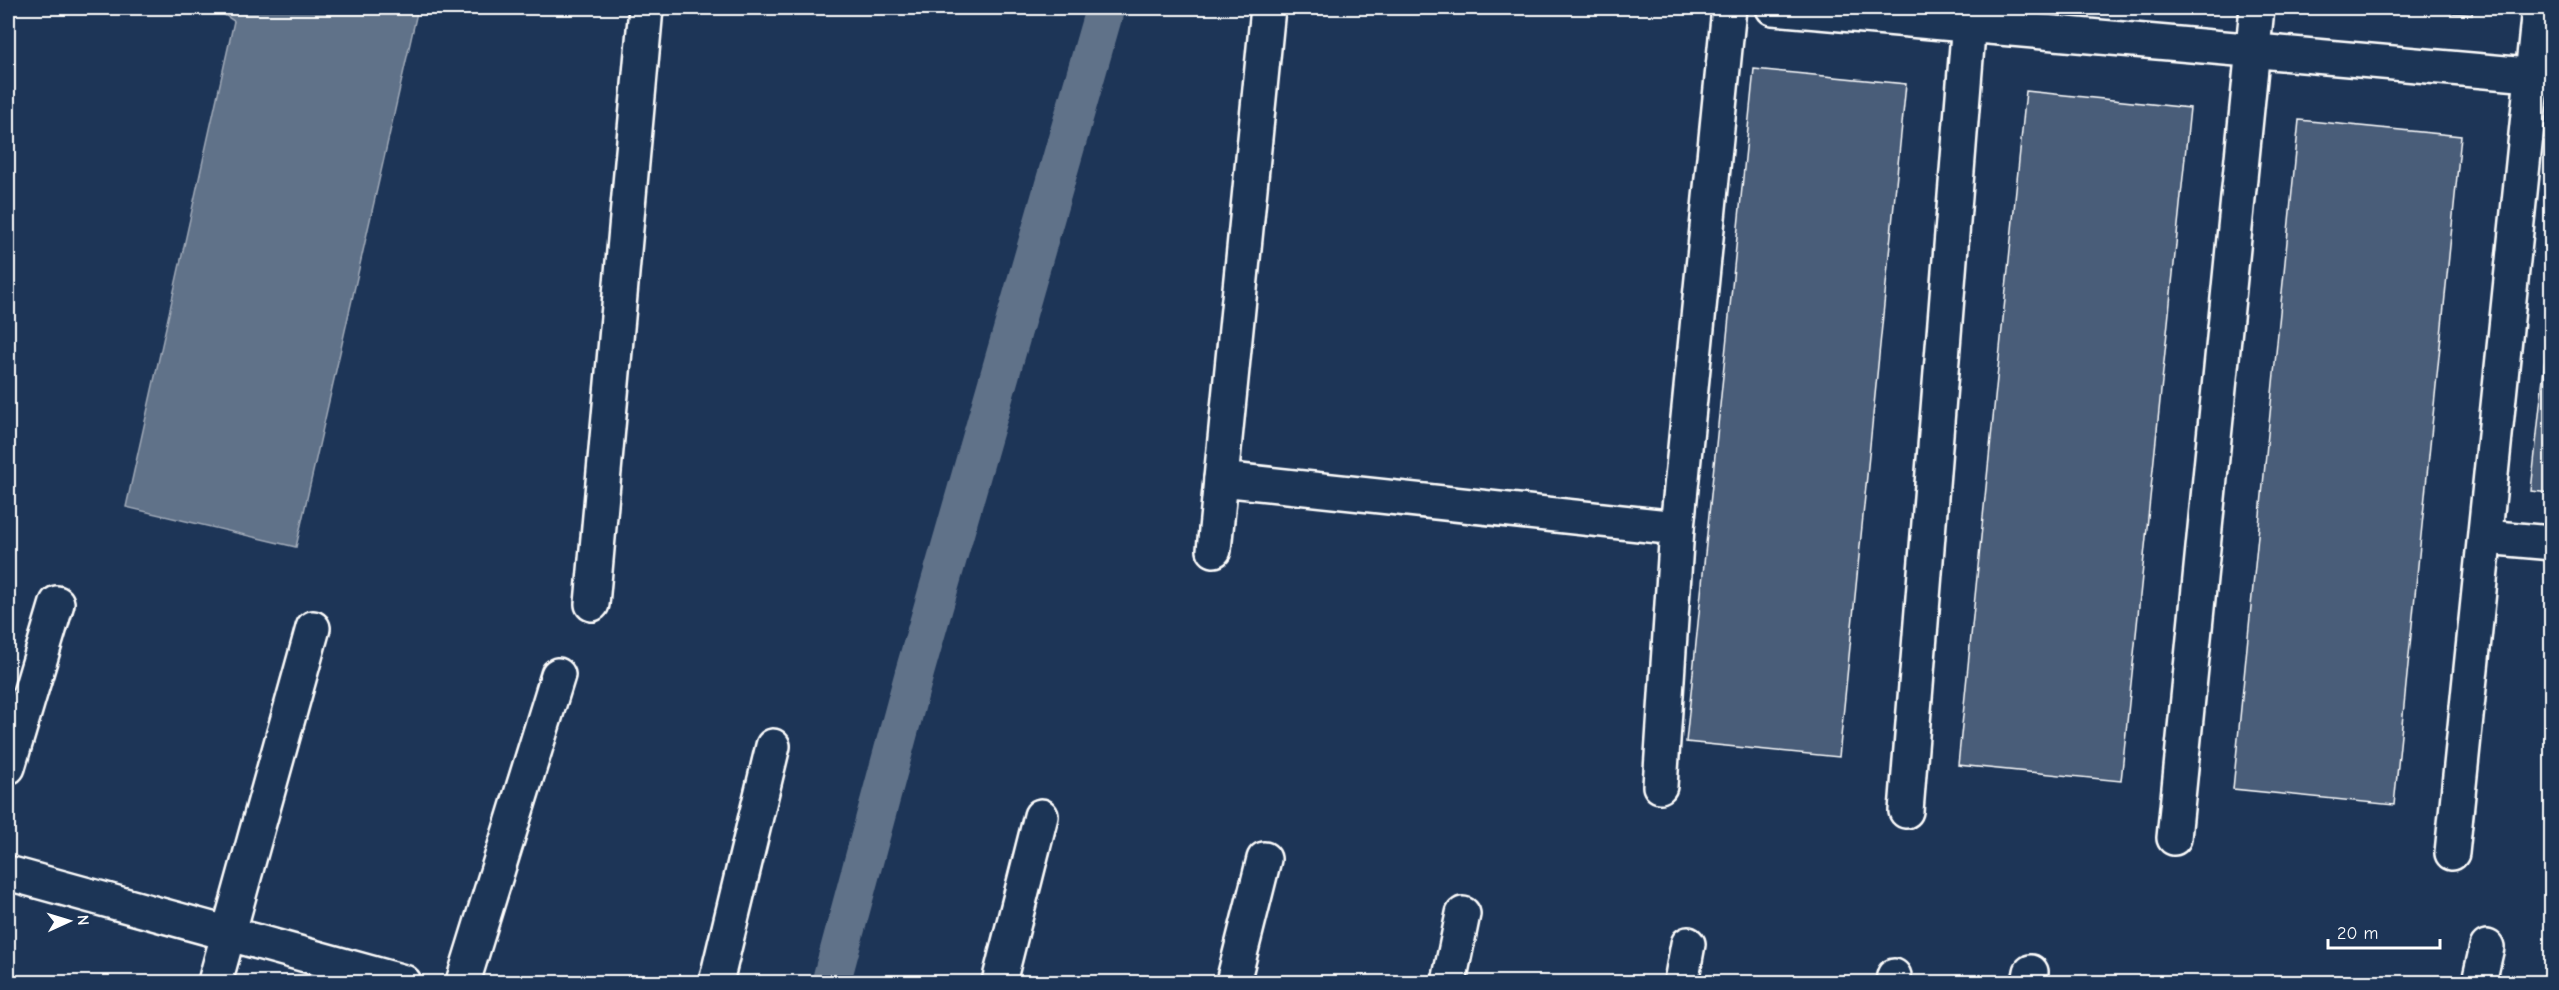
<svg xmlns="http://www.w3.org/2000/svg" width="2559" height="990" viewBox="0 0 2559 990" font-family="'Comic Neue',sans-serif">
<style>
.water{fill:#617289;stroke:#a0aab8;stroke-width:1.5}
.lines{fill:none;stroke-linecap:round;stroke-linejoin:round}
.canal{stroke:#617289;stroke-width:39}
.building{fill:#4a5d79;stroke:#fff;stroke-width:1.5}
.minor-casing{stroke:#fff;stroke-width:38}
.minor{stroke:#1d3557;stroke-width:33}
</style>
<rect width="100%" height="100%" fill="#1d3557"/>
<filter id="ink" filterUnits="userSpaceOnUse"><feTurbulence type="fractalNoise" baseFrequency=".0167" numOctaves="2"/><feDisplacementMap in="SourceGraphic" scale="12" xChannelSelector="R" yChannelSelector="G"/><feConvolveMatrix kernelMatrix="1 2 1 2 8 2 1 2 1" color-interpolation-filters="sRGB"/></filter>
<g filter="url(#ink)">
<polygon class="water" points="214,8 418,8 296,547 126,507 234,21"/>
<g class="lines">
<polyline class="canal" points="831,982 915,671 1105,8"/>
</g>
<g class="building">
<polygon points="2402,8 2473,8 2472,15"/>
<polygon points="1754,69 1906,84 1839,757 1686,742"/>
<polygon points="2026,91 2190,108 2121,781 1958,765"/>
<polygon points="2299,120 2461,136 2394,805 2233,789"/>
<polygon points="2552,292 2552,493 2531,491"/>
</g>
<g class="lines">
<g class="minor-casing">
<g id="minor">
<polyline points="1268,8 1221,479 1677,528"/>
<polyline points="1773,8 2552,77"/>
<polyline points="2485,537 2552,543"/>
<polyline points="1214,550 1221,479"/>
<polyline points="592,604 646,8"/>
<polyline points="8,767 57,603"/>
<polyline points="1660,786 1677,528 1729,8"/>
<polyline points="1906,811 1970,8"/>
<polyline points="2174,838 2257,8"/>
<polyline points="2452,853 2539,8"/>
<polyline points="8,873 404,982"/>
<polyline points="215,982 313,628"/>
<polyline points="463,982 558,675"/>
<polyline points="716,982 773,746"/>
<polyline points="999,982 1041,816"/>
<polyline points="1233,982 1264,859"/>
<polyline points="1449,982 1463,914"/>
<polyline points="1681,982 1688,944"/>
<polyline points="1893,982 1894,976"/>
<polyline points="2029,982 2031,972"/>
<polyline points="2479,982 2487,947"/>
</g>
</g>
<use href="#minor" class="minor"/>
</g>
</g>
<rect width="2559" height="990" fill="none" stroke="#1d3557" stroke-width="30"/>
<rect x="15" y="15" width="2529" height="960" fill="none" stroke="#fff" stroke-width="2" filter="url(#ink)"/>
<g transform="translate(69 921) rotate(86)" stroke="#1d3557" stroke-width="4.5" paint-order="stroke">
<path d="M0-4.5L10 22L0 15L-10 22Z" fill="#ffffff"/>
<text y="-9" font-size="16" font-weight="bold" text-anchor="middle" fill="#ffffff">N</text>
</g>
<path d="M2328 939v9h112v-9" fill="none" stroke="#ffffff" stroke-width="3"/>
<text x="2337" y="939" font-size="18" fill="#ffffff" stroke="#1d3557" stroke-width="4.5" paint-order="stroke">20 m</text>
</svg>
